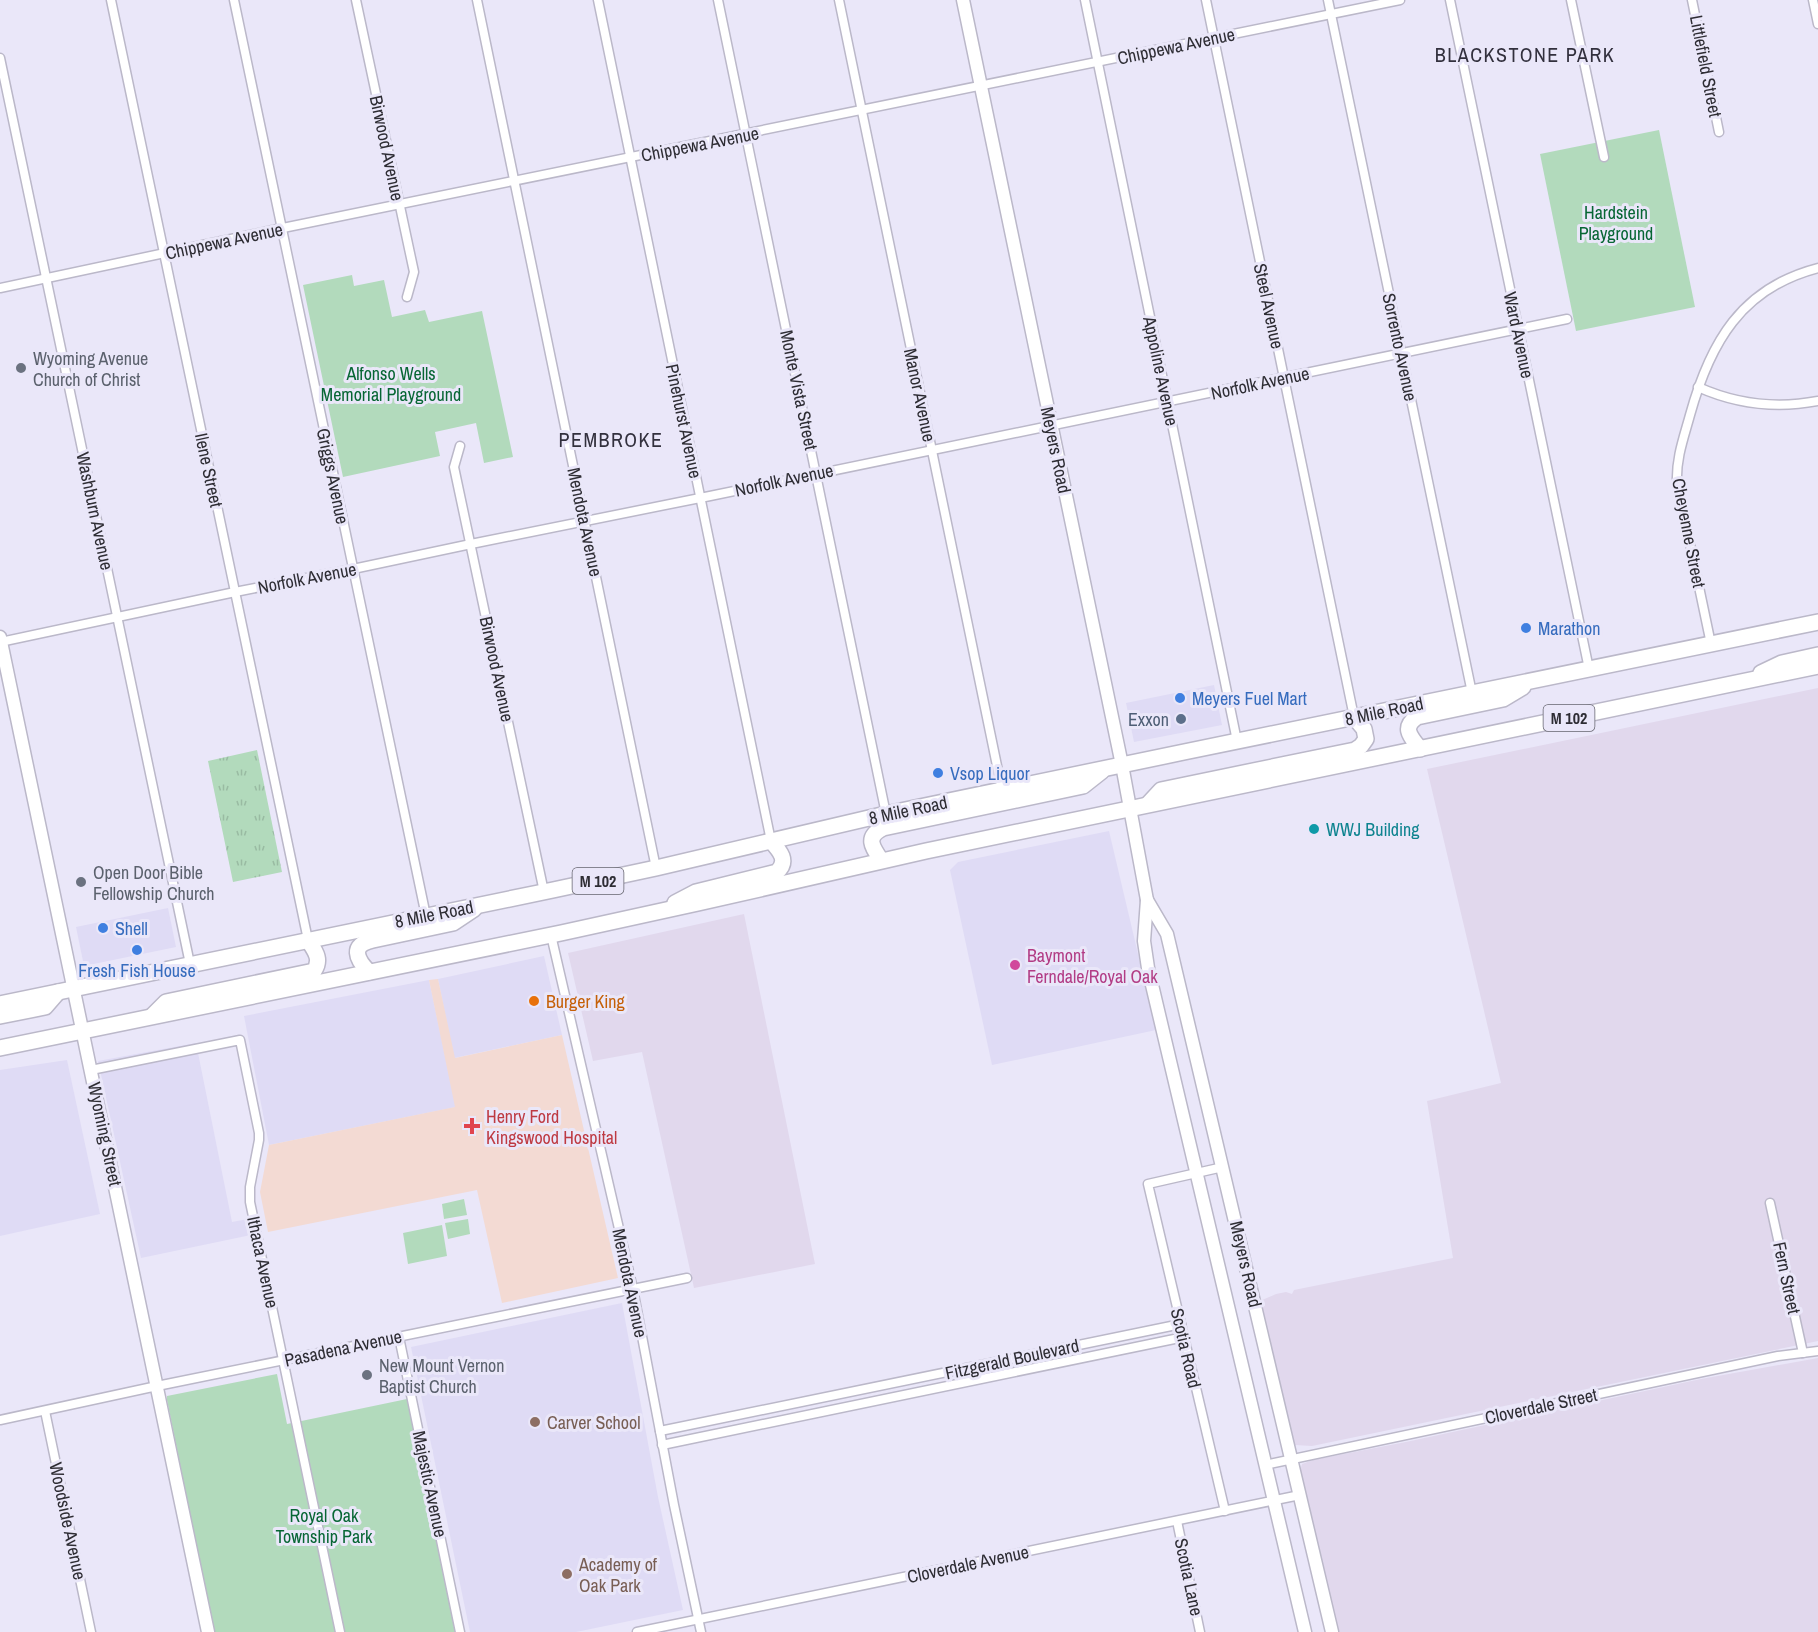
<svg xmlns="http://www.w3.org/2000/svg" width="1818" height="1632" viewBox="0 0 1818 1632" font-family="'Archivo Narrow',sans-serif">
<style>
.built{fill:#dfdbf5}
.industrial{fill:#e1d8ed}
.medical{fill:#f3dad3}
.grass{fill:url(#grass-tufts)}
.park{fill:#b2dabc}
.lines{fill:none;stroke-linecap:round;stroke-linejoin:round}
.street-casing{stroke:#bbb8c9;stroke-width:11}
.secondary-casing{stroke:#bbb8c9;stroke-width:15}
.highway-casing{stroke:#bbb8c9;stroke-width:18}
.street{stroke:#fff;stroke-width:8}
.secondary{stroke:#fff;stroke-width:12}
.highway{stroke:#fff;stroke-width:15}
.worship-dot{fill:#6b7280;stroke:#eae7f9;stroke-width:2}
.shop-dot{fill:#3f7fe0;stroke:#eae7f9;stroke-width:2}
.service-dot{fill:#5c6f8a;stroke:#eae7f9;stroke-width:2}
.culture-dot{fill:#0f9aa8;stroke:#eae7f9;stroke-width:2}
.hotel-dot{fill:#d1479c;stroke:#eae7f9;stroke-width:2}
.food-dot{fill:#e8710a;stroke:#eae7f9;stroke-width:2}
.health-dot{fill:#e0444e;stroke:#eae7f9;stroke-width:2}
.education-dot{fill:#8d6e63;stroke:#eae7f9;stroke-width:2}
.labels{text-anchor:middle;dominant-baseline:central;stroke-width:6;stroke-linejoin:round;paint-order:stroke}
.shield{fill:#eae7f9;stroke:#66656f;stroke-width:1.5}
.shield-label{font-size:16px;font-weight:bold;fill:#2e2d34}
.street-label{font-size:18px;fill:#2e2d34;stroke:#eae7f9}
.park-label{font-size:18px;fill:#076634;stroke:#eae7f9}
.worship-label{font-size:18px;fill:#5b616d;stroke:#eae7f9;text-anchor:start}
.shop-label{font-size:18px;fill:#366cbe;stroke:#eae7f9;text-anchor:start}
.service-label{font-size:18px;fill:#4e5e75;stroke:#eae7f9;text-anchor:end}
.culture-label{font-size:18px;fill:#0d838f;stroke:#eae7f9;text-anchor:start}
.hotel-label{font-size:18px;fill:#b23c85;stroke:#eae7f9;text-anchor:start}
.food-label{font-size:18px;fill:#c56008;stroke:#eae7f9;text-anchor:start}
.health-label{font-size:18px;fill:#be3a42;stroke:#eae7f9;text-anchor:start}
.education-label{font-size:18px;fill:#785e54;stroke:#eae7f9;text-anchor:start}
.neighbourhood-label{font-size:20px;letter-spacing:1.5px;fill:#32303d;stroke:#eae7f9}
</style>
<defs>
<pattern id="grass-tufts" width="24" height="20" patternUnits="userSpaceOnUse" patternTransform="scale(1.5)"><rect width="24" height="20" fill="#b2dabc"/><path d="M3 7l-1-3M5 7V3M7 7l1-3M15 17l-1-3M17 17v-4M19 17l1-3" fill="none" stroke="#99bba2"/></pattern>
</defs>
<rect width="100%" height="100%" fill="#eae7f9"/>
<g class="built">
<polygon points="1214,685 1222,725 1134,742 1126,703"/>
<polygon points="1109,831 1156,1030 992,1065 950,870 958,862"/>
<polygon points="168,908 176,947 84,966 76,927"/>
<polygon points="544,956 562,1035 454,1058 438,979"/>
<polygon points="429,980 456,1107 269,1145 244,1016"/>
<polygon points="196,1043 232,1222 248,1219 251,1235 141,1258 98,1061"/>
<polygon points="67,1060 100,1214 0,1236 0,1070"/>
<polygon points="622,1303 658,1497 683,1610 576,1632 470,1632 411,1347"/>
</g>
<g class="industrial">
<polygon points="1818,688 1818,1341 1312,1446 1295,1445 1260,1301 1276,1294 1286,1292 1292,1294 1294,1290 1453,1258 1427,1101 1501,1083 1427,769"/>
<polygon points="744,914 815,1264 694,1288 642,1052 593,1061 568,953"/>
<polygon points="1818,1358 1818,1632 1338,1632 1300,1471 1302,1464 1313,1460 1406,1442 1701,1379"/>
</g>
<polygon class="medical" points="438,979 455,1058 562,1035 618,1278 502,1303 477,1190 268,1232 260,1192 269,1145 455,1107 429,980"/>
<polygon class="grass" points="257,750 282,872 233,882 208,761"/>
<g class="park">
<polygon points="1659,130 1695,307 1576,331 1540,154"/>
<polygon points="352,275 354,286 384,280 392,317 425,310 429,322 482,311 513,457 484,463 476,423 435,432 440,456 343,477 303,285"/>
<polygon points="464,1199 467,1215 444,1219 442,1204"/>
<polygon points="468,1219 470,1234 448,1239 445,1223"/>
<polygon points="442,1225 447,1256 408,1264 403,1233"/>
<polygon points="277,1374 287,1424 407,1399 455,1632 214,1632 167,1400 167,1396"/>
</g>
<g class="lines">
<g class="street-casing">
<g id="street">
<polyline points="111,0 308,940"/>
<polyline points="234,0 426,916"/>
<polyline points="356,0 414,272 407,297"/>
<polyline points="477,0 656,868"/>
<polyline points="598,0 771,841"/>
<polyline points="718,0 886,814"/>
<polyline points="839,0 1002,790"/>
<polyline points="1085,0 1237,741"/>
<polyline points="1206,0 1354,717"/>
<polyline points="1328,0 1472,693"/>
<polyline points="1450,0 1589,669"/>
<polyline points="1571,0 1604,157"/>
<polyline points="1692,0 1719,132"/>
<polyline points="1813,0 1818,24"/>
<polyline points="0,58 190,964"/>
<polyline points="0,288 273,230 1400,0"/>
<path d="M 1698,387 C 1736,404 1776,409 1818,401"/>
<polyline points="460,446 454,467 544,892"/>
<polyline points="0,642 235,592 353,569 471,544 710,496 1567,319"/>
<path d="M 1711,644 L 1677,482 C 1676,458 1684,437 1690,415 C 1710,343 1741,288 1818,268"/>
<polyline points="551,935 633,1289 674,1505 701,1632"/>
<polyline points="91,1070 240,1040 259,1133 259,1140 250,1187 250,1202 340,1632"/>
<polyline points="1223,1167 1148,1184 1225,1511"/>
<polyline points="1770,1203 1803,1353"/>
<polyline points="399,1337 460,1632"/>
<polyline points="45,1411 91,1632"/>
<polyline points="0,1420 157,1386 687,1278"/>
<polyline points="660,1431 1181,1324"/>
<polyline points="662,1445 1184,1337"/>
<polyline points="1265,1465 1778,1356 1818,1351"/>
<polyline points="1177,1521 1200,1632"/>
<polyline points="637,1632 1300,1495"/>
</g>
</g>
<g class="secondary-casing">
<g id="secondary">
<polyline points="963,0 1122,765 1147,900 1144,941 1148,968 1305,1632"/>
<polyline points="0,637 208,1632"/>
<polyline points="1147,900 1167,934 1332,1632"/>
</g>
</g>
<g class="highway-casing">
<g id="highway">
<polyline points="1761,673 1782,663 1818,655"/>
<path d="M 1420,749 C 1411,737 1401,728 1417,717 L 1503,699 L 1523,687"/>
<polyline points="1148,804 1161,790 1355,750 1361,746 1366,739 1364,729 1354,717"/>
<path d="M 881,860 C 872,847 865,837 883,828 L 1083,786 L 1102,771"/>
<path d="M 675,903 L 696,892 L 777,872 C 789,861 780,851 771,841"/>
<path d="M 369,972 C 356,959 350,945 373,940 L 453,923 L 474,909"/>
<polyline points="0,1004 553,890 656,868 886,814 1184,752 1818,622"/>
<polyline points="0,1016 45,1007 58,992"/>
<path d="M 152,1016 L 166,1002 L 314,971 C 322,959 315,951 308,940"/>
<polyline points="0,1048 561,933 698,903 926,851 1818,666"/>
</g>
</g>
<use href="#street" class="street"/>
<use href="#secondary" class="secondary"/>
<use href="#highway" class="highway"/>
</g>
<g class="worship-dot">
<circle cx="21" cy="368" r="6"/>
<circle cx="81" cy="882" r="6"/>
<circle cx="367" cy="1375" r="6"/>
</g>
<g class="shop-dot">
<circle cx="1526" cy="628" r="6"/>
<circle cx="1180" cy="698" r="6"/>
<circle cx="938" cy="773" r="6"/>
<circle cx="103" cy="928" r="6"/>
<circle cx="137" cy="950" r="6"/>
</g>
<circle class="service-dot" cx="1181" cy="719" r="6"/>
<circle class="culture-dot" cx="1314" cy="829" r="6"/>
<circle class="hotel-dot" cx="1015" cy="965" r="6"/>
<circle class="food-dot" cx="534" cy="1001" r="6"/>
<path class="health-dot" d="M469 1117h6v6h6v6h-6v6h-6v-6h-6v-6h6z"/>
<g class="education-dot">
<circle cx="535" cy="1422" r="6"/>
<circle cx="567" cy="1574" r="6"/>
</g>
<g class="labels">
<g class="shield">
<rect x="1543.5" y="705" width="51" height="26" rx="4.5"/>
<rect x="572.5" y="868" width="51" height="26" rx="4.5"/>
</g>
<g class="shield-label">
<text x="1569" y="718">M 102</text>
<text x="598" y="881">M 102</text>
</g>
<g class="street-label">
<text transform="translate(1176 46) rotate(-12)">Chippewa Avenue</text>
<text transform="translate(1706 66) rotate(79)">Littlefield Street</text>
<text transform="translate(700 144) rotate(-11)">Chippewa Avenue</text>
<text transform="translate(387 148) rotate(78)">Birwood Avenue</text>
<text transform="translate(224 241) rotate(-12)">Chippewa Avenue</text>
<text transform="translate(1269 306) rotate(78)">Steel Avenue</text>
<text transform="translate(1519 335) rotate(78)">Ward Avenue</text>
<text transform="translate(1400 347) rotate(78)">Sorrento Avenue</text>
<text transform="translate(1161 371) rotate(78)">Appoline Avenue</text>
<text transform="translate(1260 383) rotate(-12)">Norfolk Avenue</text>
<text transform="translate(799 390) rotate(78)">Monte Vista Street</text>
<text transform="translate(920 395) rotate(78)">Manor Avenue</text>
<text transform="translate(684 421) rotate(78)">Pinehurst Avenue</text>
<text transform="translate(1056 450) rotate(78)">Meyers Road</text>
<text transform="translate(209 470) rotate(78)">Ilene Street</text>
<text transform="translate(333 476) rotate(78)">Griggs Avenue</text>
<text transform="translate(784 480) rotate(-12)">Norfolk Avenue</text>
<text transform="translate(95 511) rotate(78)">Washburn Avenue</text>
<text transform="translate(585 522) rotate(78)">Mendota Avenue</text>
<text transform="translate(1689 533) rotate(79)">Cheyenne Street</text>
<text transform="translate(307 578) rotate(-11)">Norfolk Avenue</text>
<text transform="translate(497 669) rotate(78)">Birwood Avenue</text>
<text transform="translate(1384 711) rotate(-12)">8 Mile Road</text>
<text transform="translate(908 810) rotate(-12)">8 Mile Road</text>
<text transform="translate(434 914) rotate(-11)">8 Mile Road</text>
<text transform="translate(105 1134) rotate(78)">Wyoming Street</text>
<text transform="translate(263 1262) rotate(78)">Ithaca Avenue</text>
<text transform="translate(1246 1264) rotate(77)">Meyers Road</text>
<text transform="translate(1787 1278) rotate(78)">Fern Street</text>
<text transform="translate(630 1283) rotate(78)">Mendota Avenue</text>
<text transform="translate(343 1348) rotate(-12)">Pasadena Avenue</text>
<text transform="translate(1186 1348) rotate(77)">Scotia Road</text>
<text transform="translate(1012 1359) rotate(-12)">Fitzgerald Boulevard</text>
<text transform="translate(1541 1406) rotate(-12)">Cloverdale Street</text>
<text transform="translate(430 1484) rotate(78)">Majestic Avenue</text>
<text transform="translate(68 1521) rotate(78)">Woodside Avenue</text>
<text transform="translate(968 1564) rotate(-12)">Cloverdale Avenue</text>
<text transform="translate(1189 1577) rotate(78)">Scotia Lane</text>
</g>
<g class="park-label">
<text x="1616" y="212">Hardstein<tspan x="1616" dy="21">Playground</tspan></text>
<text x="391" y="373">Alfonso Wells<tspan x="391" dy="21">Memorial Playground</tspan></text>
<text x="324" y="1515">Royal Oak<tspan x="324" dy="21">Township Park</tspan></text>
</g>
<g class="worship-label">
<text x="33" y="358">Wyoming Avenue<tspan x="33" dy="21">Church of Christ</tspan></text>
<text x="93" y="872">Open Door Bible<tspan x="93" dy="21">Fellowship Church</tspan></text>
<text x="379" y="1365">New Mount Vernon<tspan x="379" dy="21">Baptist Church</tspan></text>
</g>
<g class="shop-label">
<text x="1538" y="628">Marathon</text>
<text x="1192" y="698">Meyers Fuel Mart</text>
<text x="950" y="773">Vsop Liquor</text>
<text x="115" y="928">Shell</text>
<text x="137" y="970" text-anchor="middle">Fresh Fish House</text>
</g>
<g class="service-label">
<text x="1169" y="719">Exxon</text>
</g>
<g class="culture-label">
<text x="1326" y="829">WWJ Building</text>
</g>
<g class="hotel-label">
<text x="1027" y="955">Baymont<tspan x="1027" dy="21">Ferndale/Royal Oak</tspan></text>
</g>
<g class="food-label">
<text x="546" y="1001">Burger King</text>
</g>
<g class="health-label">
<text x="486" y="1116">Henry Ford<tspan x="486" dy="21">Kingswood Hospital</tspan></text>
</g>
<g class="education-label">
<text x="547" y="1422">Carver School</text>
<text x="579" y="1564">Academy of<tspan x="579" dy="21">Oak Park</tspan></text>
</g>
<g class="neighbourhood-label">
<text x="1525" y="54">BLACKSTONE PARK</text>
<text x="611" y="439">PEMBROKE</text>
</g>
</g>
</svg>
